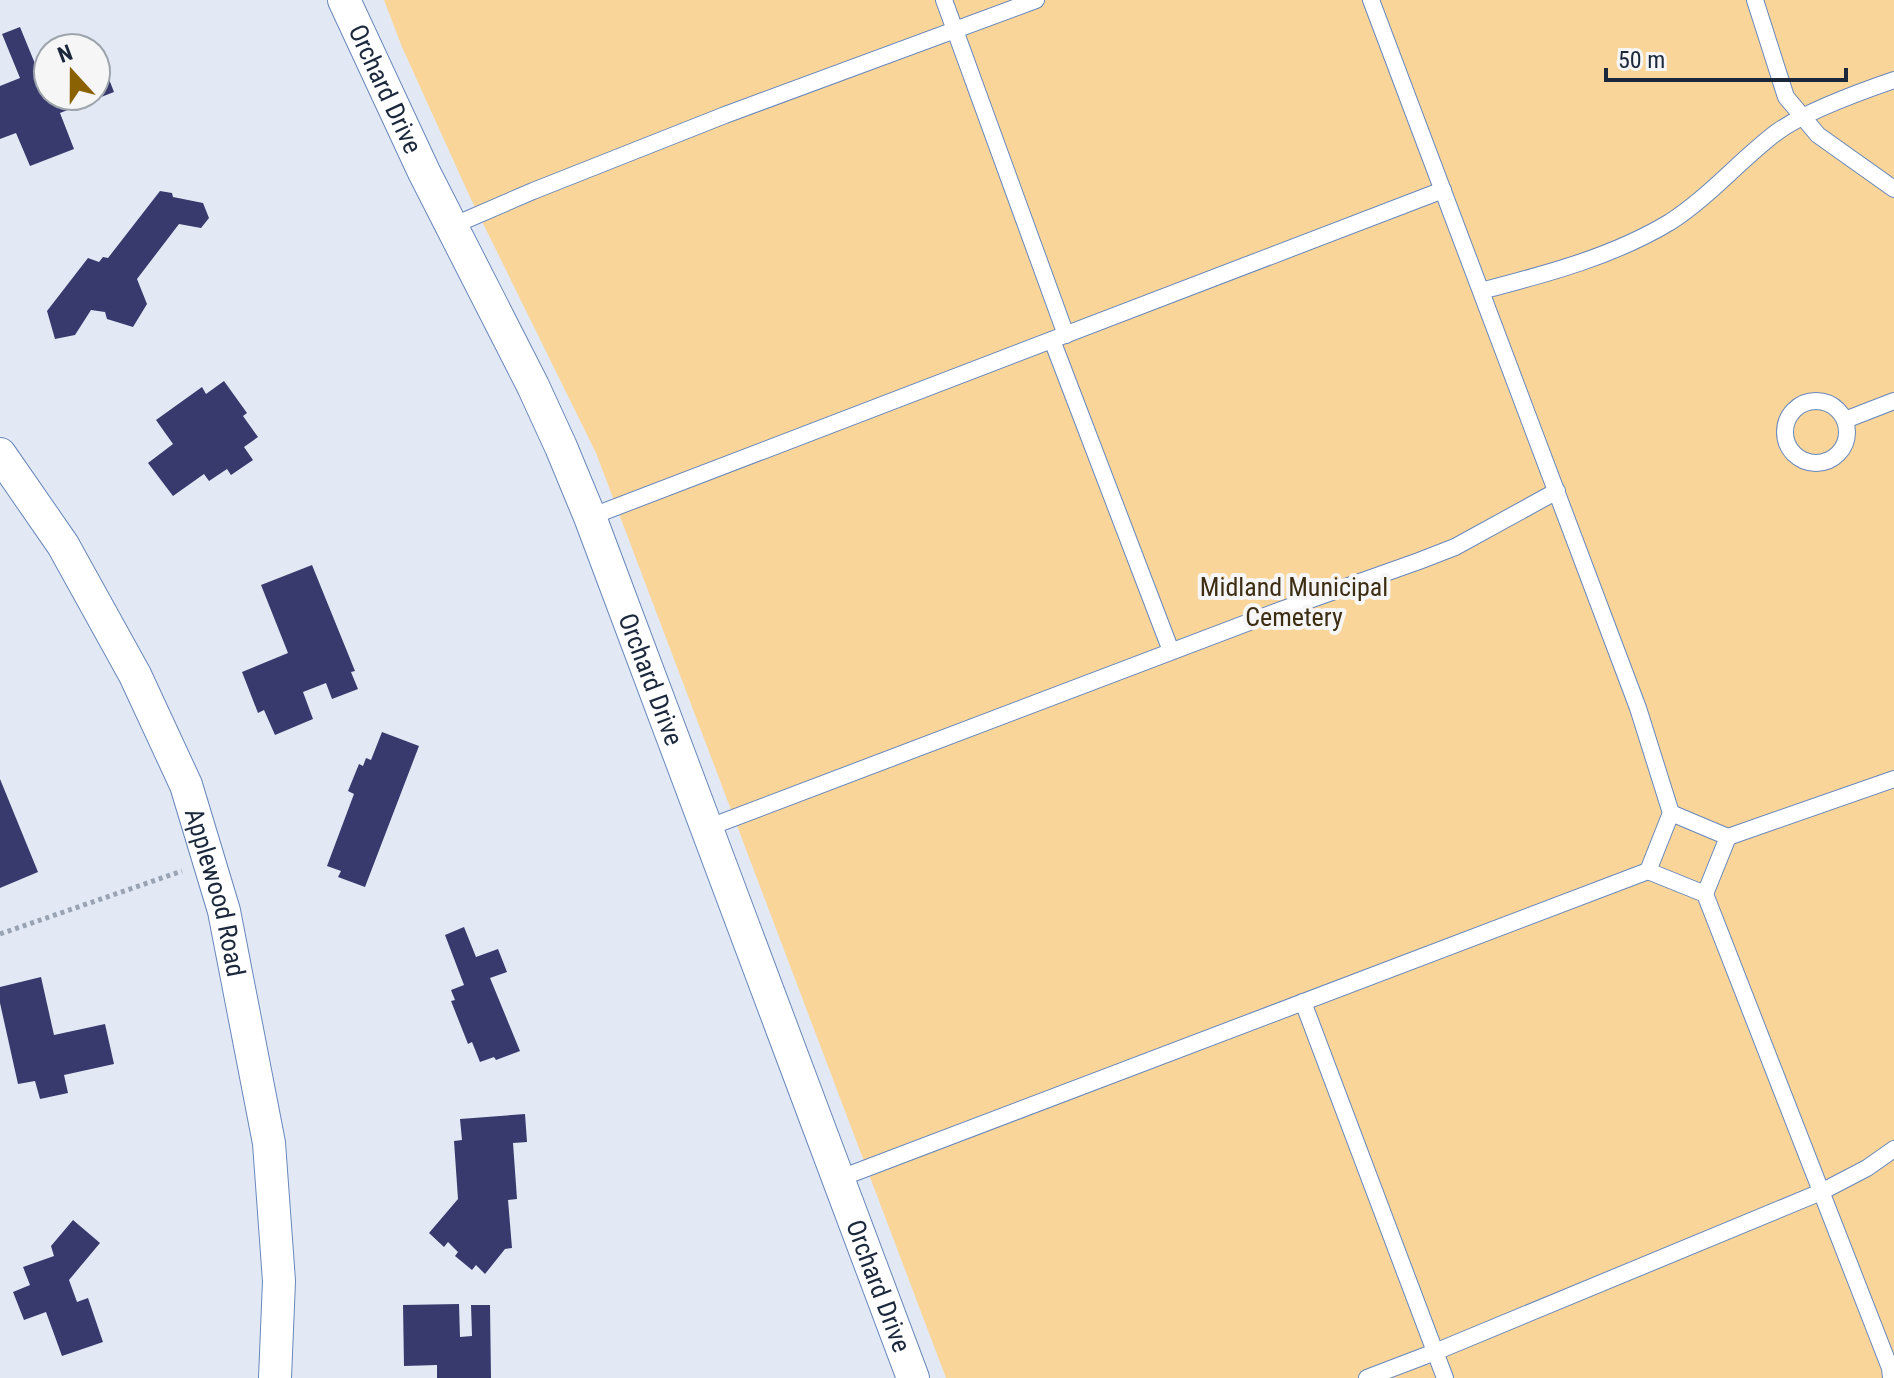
<svg xmlns="http://www.w3.org/2000/svg" width="1894" height="1378" viewBox="0 0 1894 1378" font-family="'Roboto Condensed',sans-serif">
<style>
.green{fill:#f9d59a}
.building{fill:#383a6d}
.lines{fill:none;stroke-linecap:round;stroke-linejoin:round}
.service-casing{stroke:#6887bb;stroke-width:18}
.minor-casing{stroke:#6887bb;stroke-width:34}
.path{stroke:#9aa3b2;stroke-width:5;stroke-dasharray:4 4;stroke-linecap:butt}
.service{stroke:#fff;stroke-width:16}
.minor{stroke:#fff;stroke-width:32}
.labels{text-anchor:middle;dominant-baseline:central;stroke-width:8;stroke-linejoin:round;paint-order:stroke}
.street-label{font-size:26px;fill:#1b283c;stroke:#f6f6f6}
.park-label{font-size:26px;fill:#3d2e13;stroke:#f6f6f6}
</style>
<rect width="100%" height="100%" fill="#e2e9f5"/>
<polygon class="green" points="384,0 1894,0 1894,1378 946,1378 596,453 470,197 402,47"/>
<g class="building">
<polygon points="20,27 38,71 48,67 48,96 96,96 96,46 114,92 60,113 74,149 30,166 16,133 0,139 0,86 20,78 2,34"/>
<polygon points="160,191 172,193 173,197 203,203 209,218 201,228 179,224 137,279 147,304 133,327 107,319 105,312 91,310 75,335 55,339 47,311 88,258 99,262 103,257 108,258"/>
<polygon points="224,381 247,413 243,416 258,437 244,447 253,460 231,475 227,469 209,481 204,474 173,496 148,463 173,444 156,420 202,387 206,394"/>
<polygon points="312,565 355,671 351,672 358,689 332,699 326,683 303,692 313,719 275,735 264,710 258,713 242,672 288,653 261,585"/>
<polygon points="382,732 419,746 365,887 338,877 341,871 327,866 354,794 348,791 359,764 363,766 366,758 371,760"/>
<polygon points="0,779 38,872 0,888"/>
<polygon points="464,927 476,957 498,949 507,972 490,978 520,1051 496,1060 494,1057 480,1062 472,1042 468,1044 451,1001 455,1000 451,990 464,985 445,935"/>
<polygon points="41,977 54,1035 105,1024 114,1064 64,1075 68,1093 40,1099 35,1081 18,1084 0,1003 0,987"/>
<polygon points="525,1114 527,1142 513,1143 517,1199 508,1200 512,1248 505,1249 485,1274 476,1265 472,1270 455,1256 458,1252 448,1242 444,1247 429,1233 458,1199 454,1141 462,1140 460,1119"/>
<polygon points="73,1220 100,1243 69,1280 77,1302 88,1298 103,1342 62,1356 46,1312 24,1320 13,1292 30,1285 23,1267 54,1256 51,1246"/>
<polygon points="459,1304 460,1337 472,1336 471,1305 490,1305 491,1378 437,1378 437,1365 404,1366 403,1305"/>
</g>
<g class="lines">
<g class="service-casing">
<g id="service">
<polyline points="944,0 1066,335"/>
<polyline points="1371,0 1638,708 1671,813 1648,871 1705,894 1728,837 1671,813"/>
<polyline points="1755,0 1786,97 1818,135 1894,189"/>
<polyline points="452,226 533,191 725,115 1036,0"/>
<path d="M 1481,291 C 1546,274 1612,257 1670,222 C 1709,197 1740,160 1777,132 C 1806,111 1859,92 1894,80"/>
<polyline points="1052,340 1171,651"/>
<circle cx="1816" cy="432" r="31"/>
<polyline points="1845,420 1894,401"/>
<polyline points="590,517 1443,190"/>
<polyline points="707,828 1281,610 1419,561 1455,547 1557,491"/>
<polyline points="1728,837 1894,779"/>
<polyline points="1705,894 1890,1368 1891,1378"/>
<polyline points="1303,1002 1445,1378"/>
<polyline points="838,1179 1648,871"/>
<polyline points="1367,1378 1435,1352 1821,1192 1867,1168 1894,1149"/>
</g>
</g>
<g class="minor-casing">
<g id="minor">
<path id="s1" d="M 344,0 L 424,172 L 533,386 L 561,447 L 590,517 L 913,1378"/>
<path id="s2" d="M 0,454 L 63,545 L 135,675 L 186,785 L 224,911 L 269,1143 L 279,1281 L 275,1378"/>
</g>
</g>
<polyline class="path" points="0,934 182,871"/>
<use href="#service" class="service"/>
<use href="#minor" class="minor"/>
</g>
<g class="labels">
<g class="street-label">
<text stroke="none"><textPath href="#s1" startOffset="98">Orchard Drive</textPath></text>
<text stroke="none"><textPath href="#s1" startOffset="746">Orchard Drive</textPath></text>
<text stroke="none"><textPath href="#s2" startOffset="492">Applewood Road</textPath></text>
<text stroke="none"><textPath href="#s1" startOffset="1394">Orchard Drive</textPath></text>
</g>
<g class="park-label">
<text x="1294" y="587">Midland Municipal<tspan x="1294" dy="30">Cemetery</tspan></text>
</g>
</g>
<g transform="translate(72 72) rotate(339)"><circle r="38" fill="#f6f6f6" stroke="#9ea4ac" stroke-width="2"/>
<path d="M0-6L14 30L0 20L-14 30Z" fill="#8b6203"/>
<text y="-12" font-size="22" font-weight="bold" text-anchor="middle" fill="#1b283c">N</text>
</g>
<path d="M1606 68v12h240v-12" fill="none" stroke="#1b283c" stroke-width="4"/>
<text x="1618" y="68" font-size="24" fill="#1b283c" stroke="#f6f6f6" stroke-width="6" paint-order="stroke">50 m</text>
</svg>
